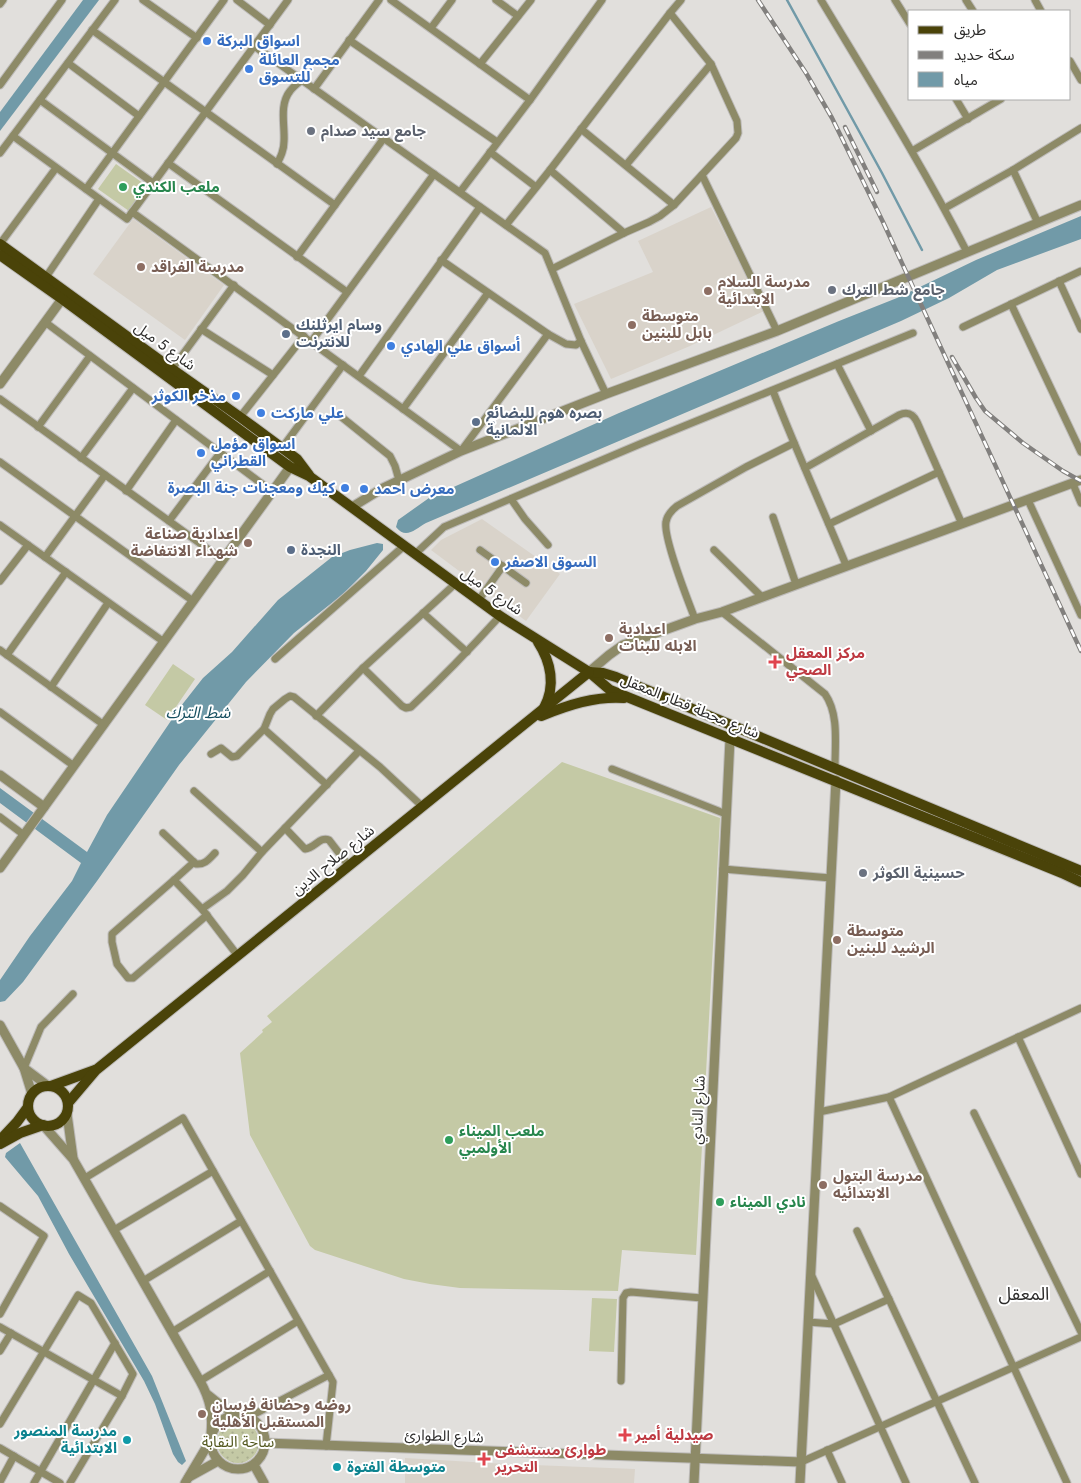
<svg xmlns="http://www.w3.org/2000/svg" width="1081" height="1483" viewBox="0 0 1081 1483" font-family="Jost,'Noto Sans Arabic',sans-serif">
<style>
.built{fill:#d9d3ca}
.grass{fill:url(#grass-dots)}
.pitch{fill:#c4c9a5}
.water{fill:#719aa8}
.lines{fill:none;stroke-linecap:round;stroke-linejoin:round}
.stream{stroke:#719aa8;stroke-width:2.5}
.minor-casing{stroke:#bdbbb9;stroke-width:9}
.tertiary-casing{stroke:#bdbbb9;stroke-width:11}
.primary-casing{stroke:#bdbbb9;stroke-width:12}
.minor{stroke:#8d8a67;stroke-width:7}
.tertiary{stroke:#8d8a67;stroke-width:9}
.primary{stroke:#4a4309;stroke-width:10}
.rail-casing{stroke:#82807e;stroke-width:4.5}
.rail{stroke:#fff;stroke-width:2.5;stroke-dasharray:8;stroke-linecap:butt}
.shop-dot{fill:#3f7fe0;stroke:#fff;stroke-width:2}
.worship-dot{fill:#6b7280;stroke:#fff;stroke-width:2}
.leisure-dot{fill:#2e9e5b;stroke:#fff;stroke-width:2}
.education-dot{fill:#8d6e63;stroke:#fff;stroke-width:2}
.service-dot{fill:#5c6f8a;stroke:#fff;stroke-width:2}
.health-dot{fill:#e0444e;stroke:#fff;stroke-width:2}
.culture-dot{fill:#0f9aa8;stroke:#fff;stroke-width:2}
.labels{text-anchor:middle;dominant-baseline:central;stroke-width:4;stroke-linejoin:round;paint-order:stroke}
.shop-label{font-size:15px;font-weight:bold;fill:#366cbe;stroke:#fff;text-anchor:start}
.worship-label{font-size:15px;font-weight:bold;fill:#5b616d;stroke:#fff;text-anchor:start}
.leisure-label{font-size:15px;font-weight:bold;fill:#27864d;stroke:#fff;text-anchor:start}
.education-label{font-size:15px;font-weight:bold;fill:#785e54;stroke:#fff;text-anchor:start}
.service-label{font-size:15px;font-weight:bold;fill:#4e5e75;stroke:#fff;text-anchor:start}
.street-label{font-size:15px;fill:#2d2c2b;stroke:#fff}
.health-label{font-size:15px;font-weight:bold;fill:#be3a42;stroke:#fff;text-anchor:start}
.culture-label{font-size:15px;font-weight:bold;fill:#0d838f;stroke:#fff;text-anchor:end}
.park-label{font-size:15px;fill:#545920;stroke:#fff}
.water-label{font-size:16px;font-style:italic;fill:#164f60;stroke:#fff}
.quarter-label{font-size:18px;fill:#2d2c2b;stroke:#fff}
</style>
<defs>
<pattern id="grass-dots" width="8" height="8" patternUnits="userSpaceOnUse" patternTransform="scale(1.25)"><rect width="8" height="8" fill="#c4c9a5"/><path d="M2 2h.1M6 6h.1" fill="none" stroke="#a9ad8e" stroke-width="1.8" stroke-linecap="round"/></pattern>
</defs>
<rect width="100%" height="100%" fill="#e1dfdc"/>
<g class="built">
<polygon points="711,207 764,311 690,346 611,379 574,304 653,272 638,241"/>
<polygon points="133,219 224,285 185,340 93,274"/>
<polygon points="482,519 560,574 526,621 431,550 441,540"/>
<polygon points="405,1458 506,1464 635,1469 634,1483 405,1483"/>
</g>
<circle class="grass" cx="238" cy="1442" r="21"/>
<g class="pitch">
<polygon points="116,164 147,186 129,211 98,189"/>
<polygon points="173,664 195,679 167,720 145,705"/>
<polygon points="562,762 720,818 696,1255 622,1250 618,1291 460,1288 430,1284 404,1279 315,1250 310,1246 250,1135 240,1053 263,1032 262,1030 272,1022 267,1016"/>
<polygon points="592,1298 617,1299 614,1352 589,1351"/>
</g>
<g class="water">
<polygon points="83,0 99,0 0,131 0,112"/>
<path d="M 1081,216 L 1081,239 L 997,270 L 949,298 L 901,321 L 426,523 C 415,529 406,540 396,527 L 398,520 L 429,498 L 619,413 L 839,321 L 897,298 L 976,260 Z"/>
<polygon points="377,543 383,544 383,550 366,571 343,594 294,633 246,682 179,765 97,881 23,982 5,1001 0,1002 0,980 30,936 72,881 81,863 0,803 0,788 87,852 107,815 181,706 203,678 232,652 278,600 332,557 350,550"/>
<polygon points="20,1143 152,1376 186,1461 182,1465 178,1462 173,1454 155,1404 144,1381 69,1254 38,1196 5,1157 6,1153"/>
</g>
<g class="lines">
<polyline class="stream" points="787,0 882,173 922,250"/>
<g class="minor-casing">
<g id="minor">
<polyline points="143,0 197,38"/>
<polyline points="237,0 270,25"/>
<polyline points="391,0 530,100"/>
<polyline points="496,0 518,16"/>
<path d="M 821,0 C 871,83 923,166 967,252"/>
<polyline points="895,0 910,24"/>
<polyline points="966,0 973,11"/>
<polyline points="1035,0 1041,11"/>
<polyline points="0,4 3,0"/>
<polyline points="431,28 452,0"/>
<polyline points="92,30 335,205"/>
<polyline points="349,40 497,142"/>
<polyline points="254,46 545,253 581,341 606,394"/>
<polyline points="1070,61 1081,80"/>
<polyline points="68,63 139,116"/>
<polyline points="480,64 531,0"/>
<polyline points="0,85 62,0"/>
<polyline points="314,89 379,0"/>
<polyline points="956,99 968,119"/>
<polyline points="40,100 153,183"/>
<polyline points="581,129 674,205"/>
<polyline points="13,136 127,219 288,0"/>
<polyline points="912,151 1001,99"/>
<polyline points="490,152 536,187"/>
<polyline points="0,153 115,0"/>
<polyline points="168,163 347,292"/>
<path d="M 277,164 C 281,156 284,150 284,141 C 285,125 279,105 290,91 C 293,87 298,83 302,80"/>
<polyline points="626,165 711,64"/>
<polyline points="550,170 624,233"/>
<polyline points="1013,170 1038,223"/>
<polyline points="702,175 777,331"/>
<polyline points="86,189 224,0"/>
<polyline points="460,192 530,100 602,0"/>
<polyline points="945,208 1013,170 1081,128"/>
<polyline points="132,212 461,451 548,334"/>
<polyline points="506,225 550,170 670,13 681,0"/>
<polyline points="0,244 56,168"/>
<polyline points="297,257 384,138"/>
<polyline points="441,260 548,334 566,344 576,345 581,341"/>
<polyline points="552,269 624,233 649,222 660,216 674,205 736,138 738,133 737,121 711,64 670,13"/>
<polyline points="46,277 99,199"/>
<polyline points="1059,281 1081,329"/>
<polyline points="1011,304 1081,452"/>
<polyline points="45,322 273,492"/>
<polyline points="963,327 1081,271"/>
<polyline points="201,329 273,375"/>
<polyline points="311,342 434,174"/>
<polyline points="837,364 871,431"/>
<polyline points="172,369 234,285"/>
<polyline points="359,376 480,207"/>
<path d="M 773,391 C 796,450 822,507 846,565"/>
<polyline points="0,399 223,560"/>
<polyline points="403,409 488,293"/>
<polyline points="339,415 390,456 395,466 399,480"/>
<polyline points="240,417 304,336"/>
<polyline points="38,427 90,356"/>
<polyline points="282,448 343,365"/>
<polyline points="81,458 133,388"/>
<polyline points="0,462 193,601"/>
<path d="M 805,468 L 899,415 C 908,411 913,414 917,422 L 962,524"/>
<polyline points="1073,484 1081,503"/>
<polyline points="126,491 176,420"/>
<polyline points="511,499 525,519 548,545"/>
<polyline points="1028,500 1081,615"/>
<polyline points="773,517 796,584"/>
<polyline points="169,521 220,453"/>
<polyline points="829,524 939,472"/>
<polyline points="0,525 164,642"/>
<polyline points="480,550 526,583"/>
<polyline points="714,550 762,597"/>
<polyline points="415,554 444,527 640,444 913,333"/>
<polyline points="45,557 105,475"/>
<polyline points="0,581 28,545"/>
<polyline points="478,601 503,566"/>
<path d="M 722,612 L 825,694 C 839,714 835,743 835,767"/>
<polyline points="423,613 467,652"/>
<path d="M 695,619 C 688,601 663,537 666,522 C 667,515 672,510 677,506 L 746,467 L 794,443"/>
<polyline points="0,650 104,725"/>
<polyline points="7,655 66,572"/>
<polyline points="275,659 404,546"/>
<path d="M 363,668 L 402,706 L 406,708 L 411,707 C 442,678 471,648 500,616"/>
<polyline points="51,687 108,603"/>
<polyline points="0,712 74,766"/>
<polyline points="316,716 363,668 455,584"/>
<polyline points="264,729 327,785"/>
<polyline points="211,754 221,748 232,757 237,756 264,729 270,714 273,709 285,699 290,696 294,697 380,767 423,807"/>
<polyline points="612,769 726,814"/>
<polyline points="194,791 262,852"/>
<polyline points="0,817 24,835"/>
<path d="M 285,828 L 305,849 C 315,848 320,836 329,840 L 349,866"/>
<path d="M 163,833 L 196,864 C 205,865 209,859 215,853"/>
<polyline points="194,862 174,880 112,934 112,942 117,964 128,978 133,978 207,915"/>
<polyline points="723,869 831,878"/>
<polyline points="174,880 202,909 238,956"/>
<polyline points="202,909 227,891 243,875 262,852 359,751"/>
<polyline points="1018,1037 1081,1174"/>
<polyline points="24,1068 41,1027 73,994"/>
<polyline points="889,1097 1067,1483"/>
<polyline points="819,1112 889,1097 1081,1008"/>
<polyline points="974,1113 1081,1332"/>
<polyline points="85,1178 183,1118 333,1382 326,1446"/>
<polyline points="0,1206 44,1236 0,1314"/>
<polyline points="114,1230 213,1171"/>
<polyline points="857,1231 975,1483"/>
<polyline points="811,1274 906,1483"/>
<polyline points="143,1281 241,1221"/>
<polyline points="808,1322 834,1324 889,1299"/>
<polyline points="0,1327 122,1396"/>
<polyline points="172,1332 270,1271"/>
<polyline points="0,1351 11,1333"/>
<polyline points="200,1381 298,1321"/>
<polyline points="621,1381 623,1298 626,1293 631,1292 702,1298"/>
<polyline points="249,1417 329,1375"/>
<polyline points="0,1424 78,1295 91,1303 133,1374 122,1396 70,1483"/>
<polyline points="0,1448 60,1483"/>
<polyline points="827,1450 842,1483"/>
<polyline points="801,1462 1081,1337"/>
<polyline points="0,1482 14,1456"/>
<polyline points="34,1483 115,1343"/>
</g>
</g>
<g class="tertiary-casing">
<g id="tertiary">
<polyline points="0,384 62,299"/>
<polyline points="352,507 383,488 461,451 606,394 777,331 1081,205"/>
<polyline points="589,672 609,655 623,645 695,619 722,612 1081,480"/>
<polyline points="0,775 44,807"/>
<polyline points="0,868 293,463"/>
<polyline points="0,1025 24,1068 32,1094"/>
<polyline points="24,1068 48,1086"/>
<polyline points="67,1114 73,1158"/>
<path d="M 44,1126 L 73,1159 L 200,1381 C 210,1399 213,1413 211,1434"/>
<polyline points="208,1395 223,1407 240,1414"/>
<circle cx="238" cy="1442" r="27"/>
<polyline points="265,1443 801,1462"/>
<polyline points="254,1465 264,1483"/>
<polyline points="189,1477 218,1461"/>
<polyline points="185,1483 210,1441"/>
<polyline points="694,1483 730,739"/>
<polyline points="800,1483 836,780"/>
</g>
</g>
<g class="primary-casing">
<g id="primary">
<polyline points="0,244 172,369 240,417 297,459 309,475"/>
<polyline points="0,255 62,299 290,467 309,476 500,616 589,672 610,690 1062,873 1081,882"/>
<path d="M 538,642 C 551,662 556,686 544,708"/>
<polyline points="589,672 603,673 616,677 1081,871"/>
<path d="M 541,716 C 568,705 595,696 624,698"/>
<circle cx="48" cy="1106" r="20"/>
<polyline points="51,1086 95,1070"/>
<polyline points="68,1103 96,1070 589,672"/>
<polyline points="1,1139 17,1122 28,1107"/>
<polyline points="0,1144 20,1133 43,1125"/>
</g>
</g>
<use href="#minor" class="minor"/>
<use href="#tertiary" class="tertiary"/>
<use href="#primary" class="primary"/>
<g class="rail-casing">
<g id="rail">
<polyline points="758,0 806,73 832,118 883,222 1081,651"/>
<polyline points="845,127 877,192"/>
<polyline points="952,357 976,398 985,411 1023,443 1063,471 1081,481"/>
</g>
</g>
<use href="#rail" class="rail"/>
</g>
<g class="shop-dot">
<circle cx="207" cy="41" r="5"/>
<circle cx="249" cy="69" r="5"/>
<circle cx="391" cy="346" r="5"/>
<circle cx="236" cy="396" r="5"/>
<circle cx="261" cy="413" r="5"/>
<circle cx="201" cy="453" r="5"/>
<circle cx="345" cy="488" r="5"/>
<circle cx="364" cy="489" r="5"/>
<circle cx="495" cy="562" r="5"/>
</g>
<g class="worship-dot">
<circle cx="311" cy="131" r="5"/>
<circle cx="832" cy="290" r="5"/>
<circle cx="863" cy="873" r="5"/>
</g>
<g class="leisure-dot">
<circle cx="123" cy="187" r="5"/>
<circle cx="449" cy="1140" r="5"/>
<circle cx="720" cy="1202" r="5"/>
</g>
<g class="education-dot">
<circle cx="141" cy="267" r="5"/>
<circle cx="708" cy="291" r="5"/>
<circle cx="632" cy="325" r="5"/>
<circle cx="248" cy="543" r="5"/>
<circle cx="609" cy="638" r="5"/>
<circle cx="837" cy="940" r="5"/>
<circle cx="823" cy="1185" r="5"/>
<circle cx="202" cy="1414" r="5"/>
</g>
<g class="service-dot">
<circle cx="286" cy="334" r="5"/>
<circle cx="476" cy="422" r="5"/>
<circle cx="291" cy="550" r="5"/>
</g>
<g class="health-dot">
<path d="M772.5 654.5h5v5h5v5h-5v5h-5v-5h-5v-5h5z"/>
<path d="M622.5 1427.5h5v5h5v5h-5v5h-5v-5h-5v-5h5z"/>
<path d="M481.5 1451.5h5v5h5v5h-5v5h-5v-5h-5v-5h5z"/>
</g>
<g class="culture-dot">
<circle cx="127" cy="1440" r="5"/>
<circle cx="337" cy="1467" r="5"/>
</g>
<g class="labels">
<g class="shop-label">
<text x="217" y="41">اسواق البركة</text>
<text x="259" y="60">مجمع العائلة<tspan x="259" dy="17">للتسوق</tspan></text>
<text x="401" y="346">أسواق علي الهادي</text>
<text x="226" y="396" text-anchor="end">مذخر الكوثر</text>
<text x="271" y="413">علي ماركت</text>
<text x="211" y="444">اسواق مؤمل<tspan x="211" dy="17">القطراني</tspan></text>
<text x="335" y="488" text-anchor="end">كيك ومعجنات جنة البصرة</text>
<text x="374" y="489">معرض احمد</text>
<text x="505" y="562">السوق الاصفر</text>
</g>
<g class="worship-label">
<text x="321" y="131">جامع سيد صدام</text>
<text x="842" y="290">جامع شط الترك</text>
<text x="873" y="873">حسينية الكوثر</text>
</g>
<g class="leisure-label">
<text x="133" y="187">ملعب الكندي</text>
<text x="459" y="1131">ملعب الميناء<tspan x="459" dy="17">الأولمبي</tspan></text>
<text x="730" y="1202">نادي الميناء</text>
</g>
<g class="education-label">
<text x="151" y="267">مدرسة الفراقد</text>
<text x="718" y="282">مدرسة السلام<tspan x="718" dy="17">الابتدائية</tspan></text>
<text x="642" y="316">متوسطة<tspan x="642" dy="17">بابل للبنين</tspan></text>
<text x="238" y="534" text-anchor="end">اعدادية صناعة<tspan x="238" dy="17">شهداء الانتفاضة</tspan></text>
<text x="619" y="629">اعدادية<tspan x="619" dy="17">الابله للبنات</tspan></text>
<text x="847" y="931">متوسطة<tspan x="847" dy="17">الرشيد للبنين</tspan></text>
<text x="833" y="1176">مدرسة البتول<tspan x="833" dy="17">الابتدائيه</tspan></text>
<text x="212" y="1405">روضه وحضانة فرسان<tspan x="212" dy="17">المستقبل الأهلية</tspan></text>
</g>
<g class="service-label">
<text x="296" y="325">وسام ايرثلنك<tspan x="296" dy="17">للانترنت</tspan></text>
<text x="486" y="413">بصره هوم للبضائع<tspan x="486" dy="17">الالمانية</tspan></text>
<text x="301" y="550">النجدة</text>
</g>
<g class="street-label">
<text transform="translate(165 346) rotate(36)">شارع 5 ميل</text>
<text transform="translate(492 591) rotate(35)">شارع 5 ميل</text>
<text transform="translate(690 706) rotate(22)">شارع محطة قطار المعقل</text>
<text transform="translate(333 860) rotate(-39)">شارع صلاح الدين</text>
<text transform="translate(698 1110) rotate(-87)">شارع النادي</text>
<text transform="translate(444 1436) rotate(2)">شارع الطوارئ</text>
</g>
<g class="health-label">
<text x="786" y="653">مركز المعقل<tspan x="786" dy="17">الصحي</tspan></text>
<text x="635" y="1435">صيدلية أمير</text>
<text x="495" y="1450">طوارئ مستشفى<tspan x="495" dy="17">التحرير</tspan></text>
</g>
<g class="culture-label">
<text x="117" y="1431">مدرسة المنصور<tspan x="117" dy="17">الابتدائية</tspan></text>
<text x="347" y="1467" text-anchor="start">متوسطة الفتوة</text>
</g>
<g class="park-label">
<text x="238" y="1442">ساحة النقابة</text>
</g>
<g class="water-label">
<text x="198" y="712">شط الترك</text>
</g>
<g class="quarter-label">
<text x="1024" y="1294">المعقل</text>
</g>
</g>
<rect x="908" y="10" width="162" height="90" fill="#ffffff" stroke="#ababaa"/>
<rect x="918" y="26" width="25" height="8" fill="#4a4309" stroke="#ababaa"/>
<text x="954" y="35" font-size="15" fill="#2d2c2b">طريق</text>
<rect x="918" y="51" width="25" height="8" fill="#82807e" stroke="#ababaa"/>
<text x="954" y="60" font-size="15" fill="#2d2c2b">سكة حديد</text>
<rect x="918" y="72" width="25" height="15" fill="#719aa8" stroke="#ababaa"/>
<text x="954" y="85" font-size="15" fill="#2d2c2b">مياه</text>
</svg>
